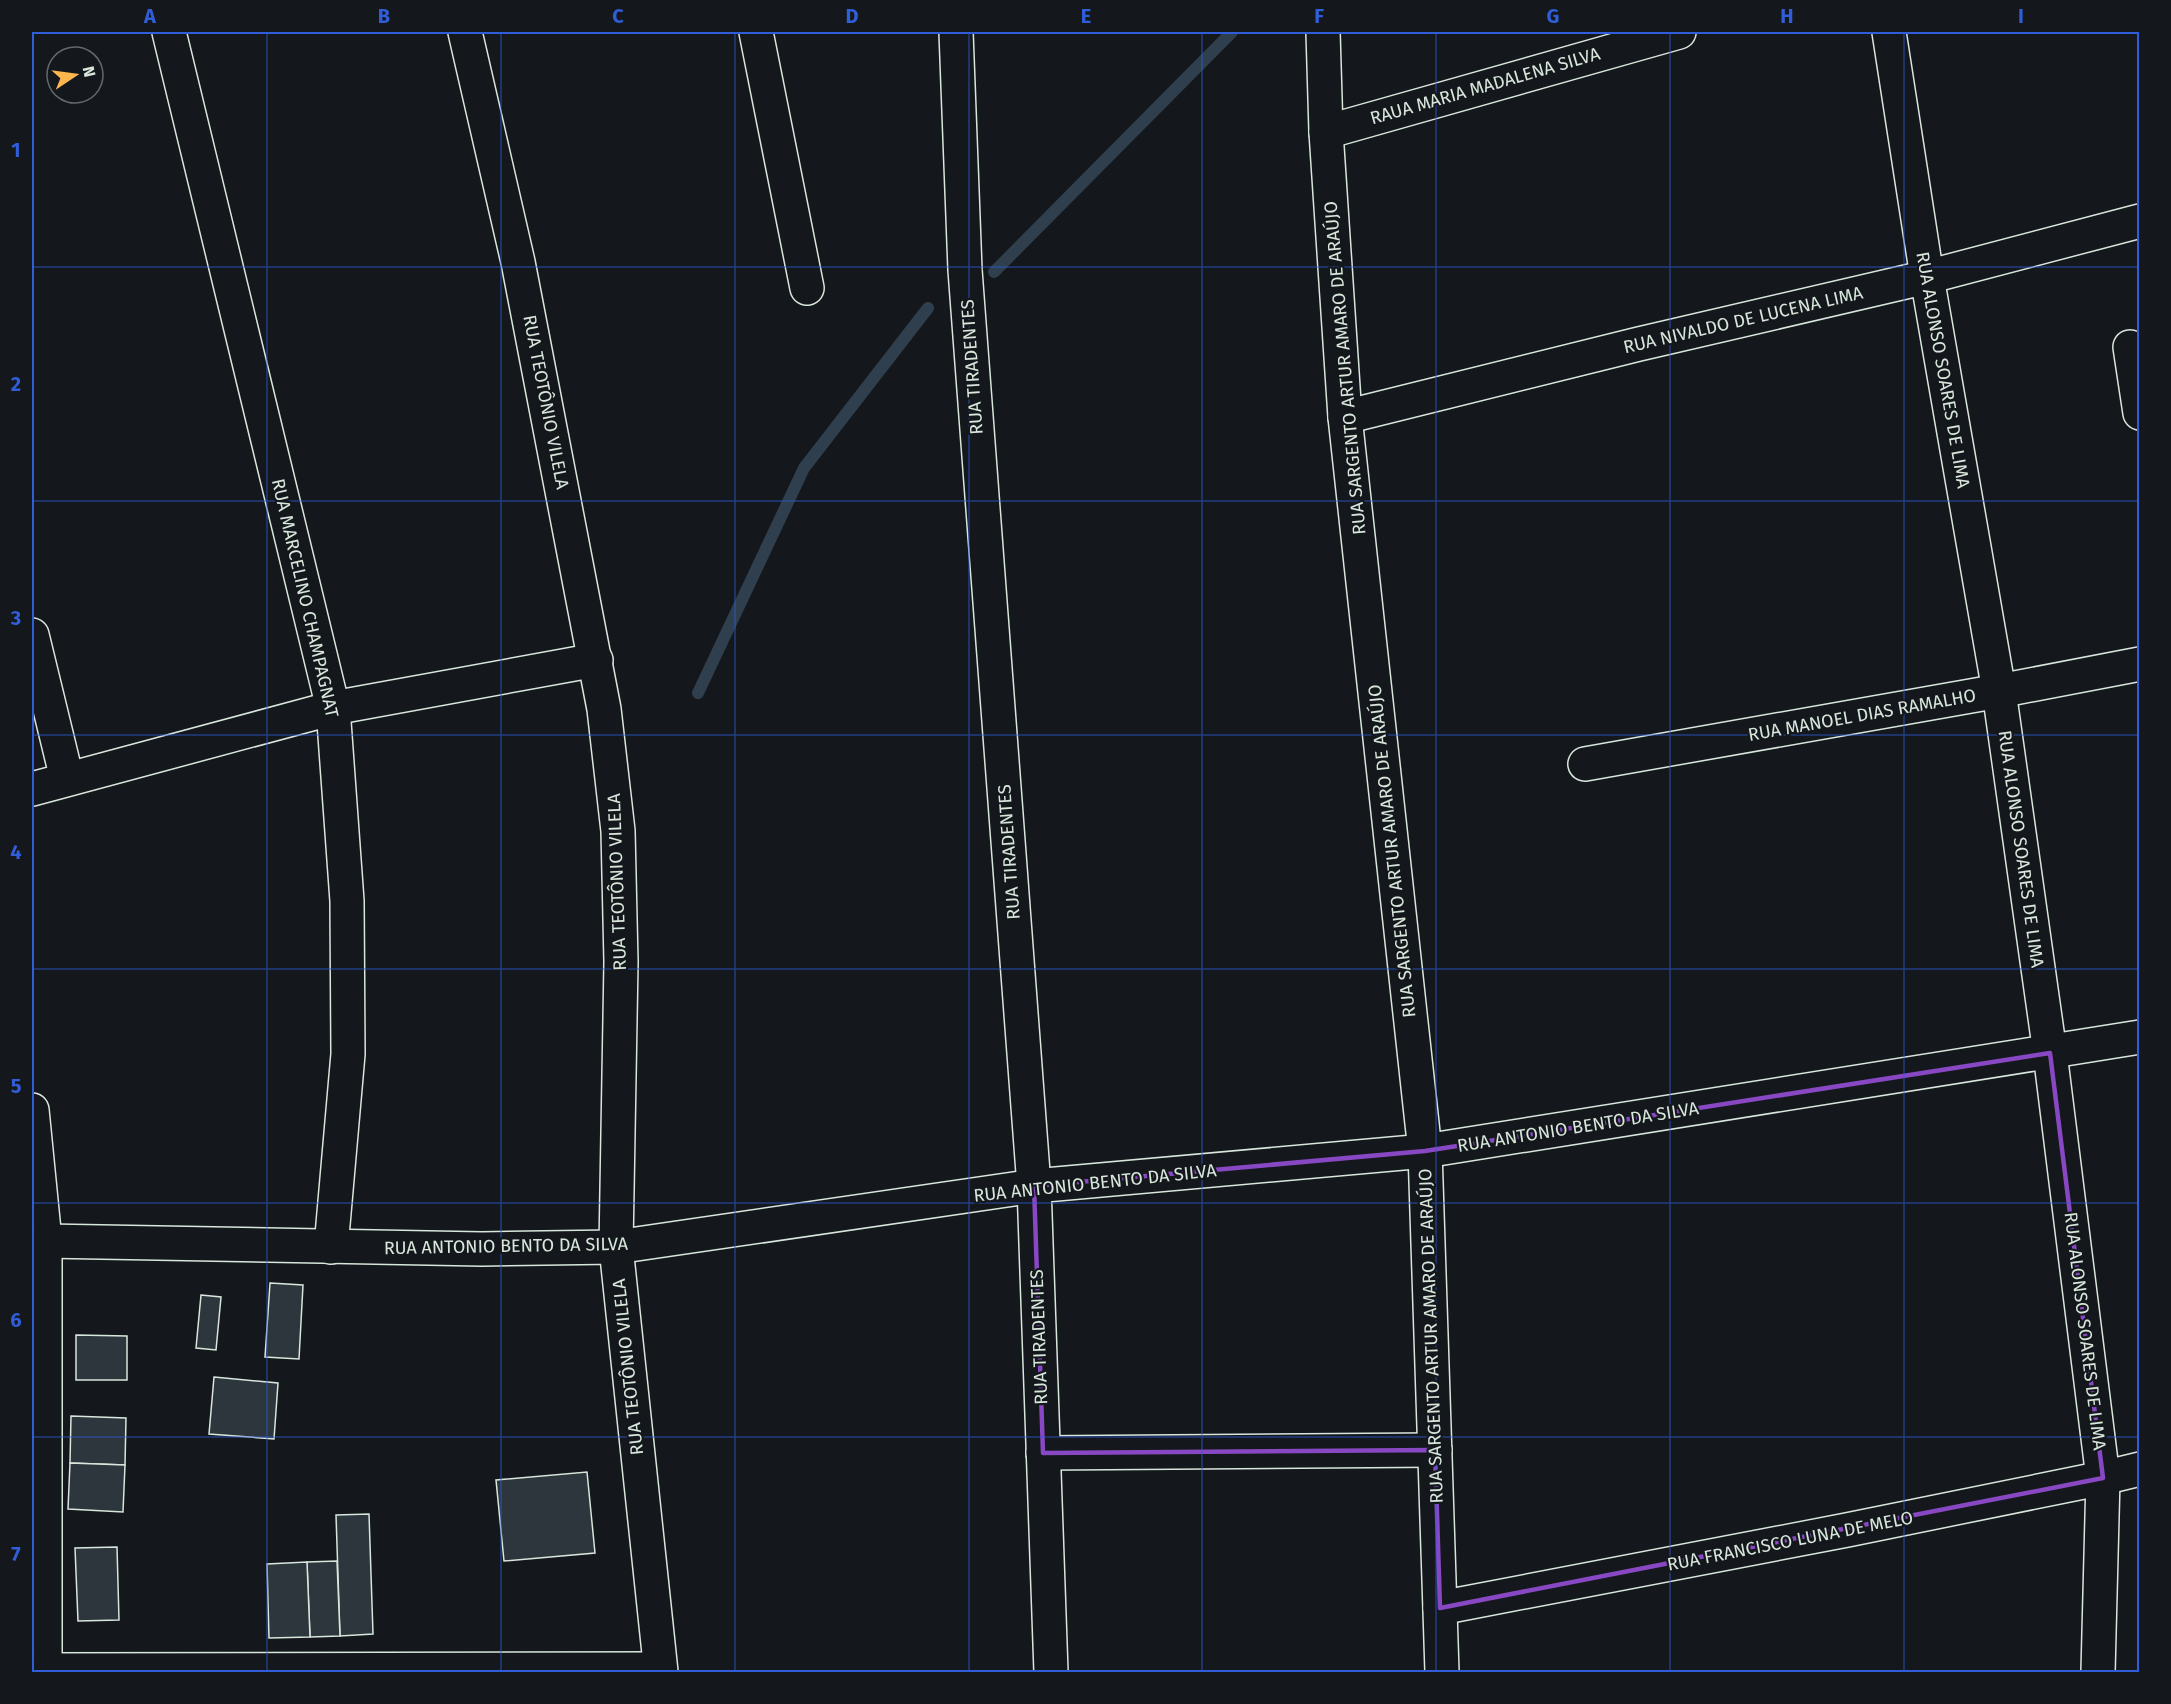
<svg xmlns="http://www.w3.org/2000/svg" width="2171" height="1704" viewBox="0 0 2171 1704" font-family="'Fira Sans',sans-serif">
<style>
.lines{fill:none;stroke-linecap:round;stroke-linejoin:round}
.stream{stroke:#2f3f4d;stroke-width:12}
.building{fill:#2c363c;stroke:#d8e6dc;stroke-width:1.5}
.minor-casing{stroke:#d8e6dc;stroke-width:36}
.minor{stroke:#14181c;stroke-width:33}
.marked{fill:none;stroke:#8948c3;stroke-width:4.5;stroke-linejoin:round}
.grid{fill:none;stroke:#305dd8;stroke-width:1.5;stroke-opacity:0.55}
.labels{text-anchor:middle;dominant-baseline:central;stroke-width:4.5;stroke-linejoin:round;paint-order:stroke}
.street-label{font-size:18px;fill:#d8e6dc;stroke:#14181c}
.neatline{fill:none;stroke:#305dd8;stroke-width:2}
.grid-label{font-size:20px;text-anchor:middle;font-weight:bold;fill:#305dd8}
</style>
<rect width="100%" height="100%" fill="#14181c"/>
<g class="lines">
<g class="stream">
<polyline points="994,272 1232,32"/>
<polyline points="698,693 804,468 928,308"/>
</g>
</g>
<g class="building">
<polygon points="270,1283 303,1285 299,1359 265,1357"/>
<polygon points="201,1295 221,1297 216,1350 196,1348"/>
<polygon points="76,1335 127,1336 127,1380 76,1380"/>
<polygon points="214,1377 278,1383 274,1439 209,1434"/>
<polygon points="71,1416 126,1418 125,1465 70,1463"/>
<polygon points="70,1463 125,1465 123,1512 68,1509"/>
<polygon points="587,1472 595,1553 504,1561 496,1480"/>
<polygon points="369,1514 373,1634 340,1636 336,1515"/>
<polygon points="117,1547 119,1620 78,1621 75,1548"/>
<polygon points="337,1561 340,1636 310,1637 307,1562"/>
<polygon points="307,1562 310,1637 269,1638 267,1564"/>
</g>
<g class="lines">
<g class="minor-casing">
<g id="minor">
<polyline points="169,32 333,708 347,901 348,1054 331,1247"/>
<polyline points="465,32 518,262 604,709 618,831 621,962 616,1247 661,1672"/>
<polyline points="756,32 807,288"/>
<polyline points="956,32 965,270 1034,1186 1051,1672"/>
<polyline points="1323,32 1326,132 1345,417 1425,1151 1442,1672"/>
<polyline points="1889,32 1927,277 1999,691 2050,1053 2103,1478 2098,1672"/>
<polyline points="1326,132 1679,32"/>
<polyline points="2130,347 2140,413"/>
<polyline points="1345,417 1639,344 1927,277 2140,221"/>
<polyline points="32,635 67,779"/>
<polyline points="1585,764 1999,691 2140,664"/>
<polyline points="32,789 333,708 596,660"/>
<polyline points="32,1110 45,1241 45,1672"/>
<polyline points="45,1241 482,1249 616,1247 1034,1186 1425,1151 2140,1037"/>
<polyline points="1043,1453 1435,1450"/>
<polyline points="1440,1608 1847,1530 2103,1478 2140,1469"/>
<polyline points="45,1670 660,1669"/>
</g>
</g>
<use href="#minor" class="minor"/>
</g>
<path class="marked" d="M 2050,1053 L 2103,1478 L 1440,1608 L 1435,1450 L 1043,1453 L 1034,1186 L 1425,1151 Z"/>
<path class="grid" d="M 267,32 L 267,1672M 501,32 L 501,1672M 735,32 L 735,1672M 969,32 L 969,1672M 1202,32 L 1202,1672M 1436,32 L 1436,1672M 1670,32 L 1670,1672M 1904,32 L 1904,1672M 32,267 L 2140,267M 32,501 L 2140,501M 32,735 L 2140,735M 32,969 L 2140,969M 32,1203 L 2140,1203M 32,1437 L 2140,1437"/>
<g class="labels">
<g class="street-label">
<text transform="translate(1485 86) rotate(-16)">RAUA MARIA MADALENA SILVA</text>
<text transform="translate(1743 320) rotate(-13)">RUA NIVALDO DE LUCENA LIMA</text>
<text transform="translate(972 367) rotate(-94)">RUA TIRADENTES</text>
<text transform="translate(1345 368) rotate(-95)">RUA SARGENTO ARTUR AMARO DE ARAÚJO</text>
<text transform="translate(1943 370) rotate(80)">RUA ALONSO SOARES DE LIMA</text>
<text transform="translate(546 402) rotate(79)">RUA TEOTÔNIO VILELA</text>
<text transform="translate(305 598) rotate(77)">RUA MARCELINO CHAMPAGNAT</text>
<text transform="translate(1862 715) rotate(-10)">RUA MANOEL DIAS RAMALHO</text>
<text transform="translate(2021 849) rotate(82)">RUA ALONSO SOARES DE LIMA</text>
<text transform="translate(1392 851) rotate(-96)">RUA SARGENTO ARTUR AMARO DE ARAÚJO</text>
<text transform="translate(1009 852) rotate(-94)">RUA TIRADENTES</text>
<text transform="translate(617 882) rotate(-92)">RUA TEOTÔNIO VILELA</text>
<text transform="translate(1578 1127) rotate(-9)">RUA ANTONIO BENTO DA SILVA</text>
<text transform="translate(1095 1183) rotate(-6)">RUA ANTONIO BENTO DA SILVA</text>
<text transform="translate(506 1246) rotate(-1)">RUA ANTONIO BENTO DA SILVA</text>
<text transform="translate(2085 1331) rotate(83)">RUA ALONSO SOARES DE LIMA</text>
<text transform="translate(1431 1336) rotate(-92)">RUA SARGENTO ARTUR AMARO DE ARAÚJO</text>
<text transform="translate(1039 1337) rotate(-92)">RUA TIRADENTES</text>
<text transform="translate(628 1367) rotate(-96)">RUA TEOTÔNIO VILELA</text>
<text transform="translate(1790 1541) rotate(-11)">RUA FRANCISCO LUNA DE MELO</text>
</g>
</g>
<rect width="2171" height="1704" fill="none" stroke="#14181c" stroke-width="66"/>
<g transform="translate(75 75) rotate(77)"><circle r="28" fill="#14181c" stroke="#626a69" stroke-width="1.5"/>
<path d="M0-4.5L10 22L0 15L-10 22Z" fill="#ffb74d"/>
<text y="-9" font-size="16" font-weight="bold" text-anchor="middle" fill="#d8e6dc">N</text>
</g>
<rect x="33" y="33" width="2105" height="1638" class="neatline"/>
<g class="grid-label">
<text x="150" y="23">A</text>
<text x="384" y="23">B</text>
<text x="618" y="23">C</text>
<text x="852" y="23">D</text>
<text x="1086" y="23">E</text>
<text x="1319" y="23">F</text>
<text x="1553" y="23">G</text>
<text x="1787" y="23">H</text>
<text x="2021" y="23">I</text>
<text x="16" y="157">1</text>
<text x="16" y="391">2</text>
<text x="16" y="625">3</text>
<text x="16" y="859">4</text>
<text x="16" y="1093">5</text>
<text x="16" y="1327">6</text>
<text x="16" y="1561">7</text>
</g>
</svg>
